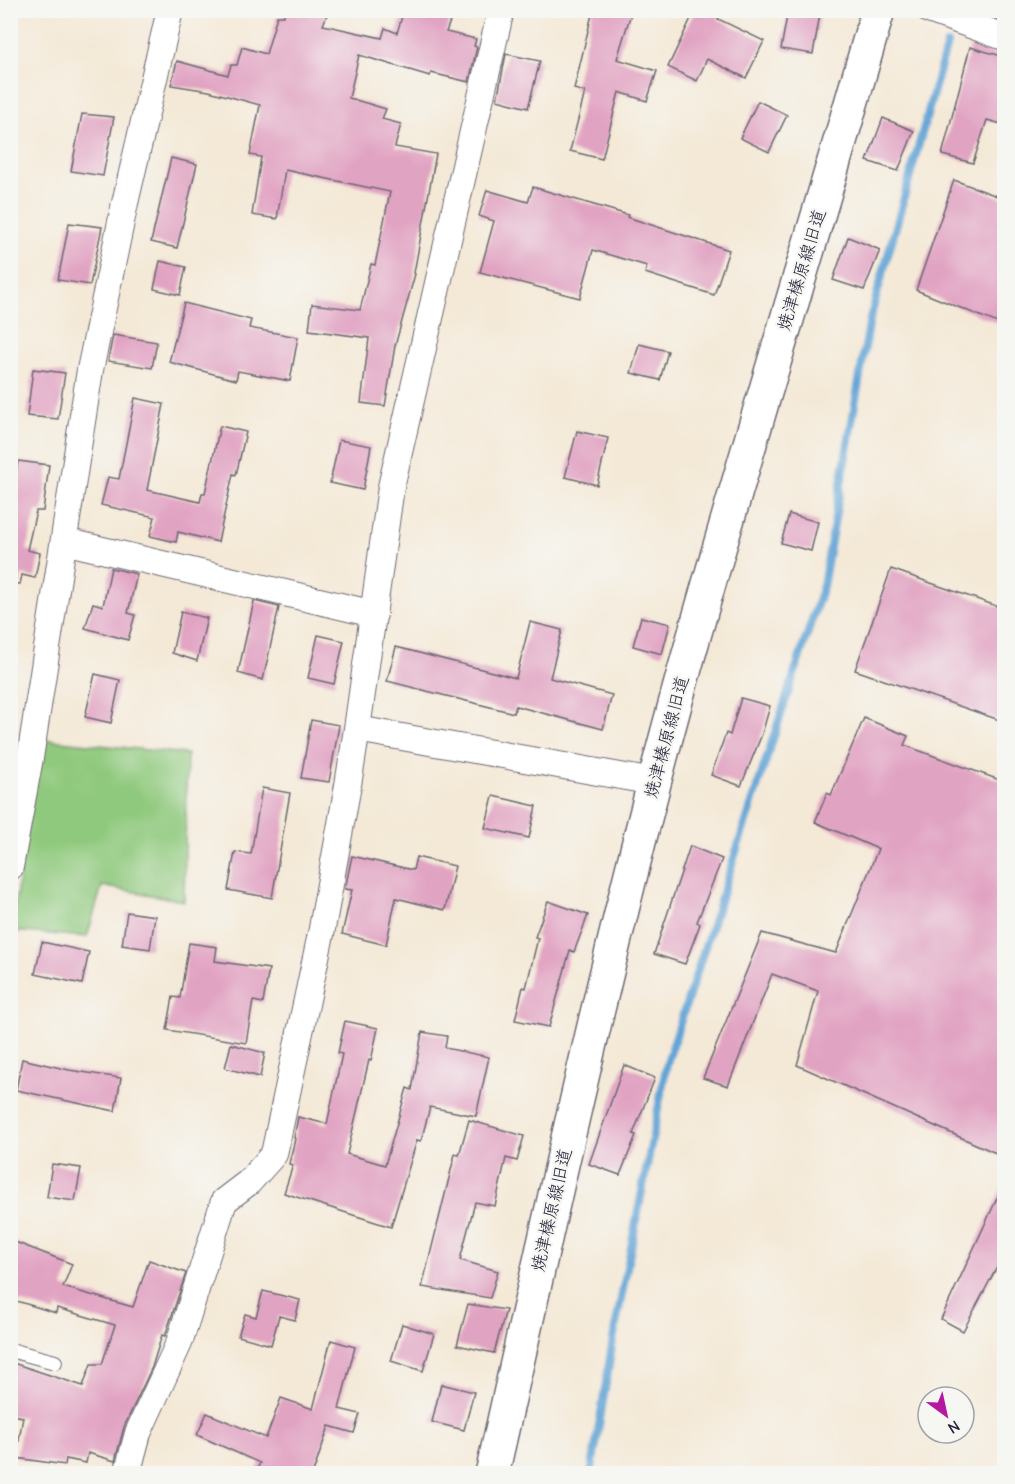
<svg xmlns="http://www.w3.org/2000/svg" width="1015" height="1484" viewBox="0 0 1015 1484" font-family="'Comic Neue','Klee One',sans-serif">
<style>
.green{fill:#8fc97d;stroke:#58765c;stroke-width:1.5}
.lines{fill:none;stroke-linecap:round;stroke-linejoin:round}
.stream{stroke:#62a4d6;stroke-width:8}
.building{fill:#e1a3c2}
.lane-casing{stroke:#6c6872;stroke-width:16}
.street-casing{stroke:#6c6872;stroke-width:28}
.secondary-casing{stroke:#6c6872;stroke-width:36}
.lane{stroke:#fff;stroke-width:14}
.street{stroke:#fff;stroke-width:26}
.secondary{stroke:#fff;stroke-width:33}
.labels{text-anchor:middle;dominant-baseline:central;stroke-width:4.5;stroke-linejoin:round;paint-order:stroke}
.street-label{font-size:18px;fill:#22223b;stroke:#f6f6f2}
</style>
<rect width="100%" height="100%" fill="#f6f6f2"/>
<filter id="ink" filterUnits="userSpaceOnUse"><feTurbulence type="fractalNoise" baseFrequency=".0167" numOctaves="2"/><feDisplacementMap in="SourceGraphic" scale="12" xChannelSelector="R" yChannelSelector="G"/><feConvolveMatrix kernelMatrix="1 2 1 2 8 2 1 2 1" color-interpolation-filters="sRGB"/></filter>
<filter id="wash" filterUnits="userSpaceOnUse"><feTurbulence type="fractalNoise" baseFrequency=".008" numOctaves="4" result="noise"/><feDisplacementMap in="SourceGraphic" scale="24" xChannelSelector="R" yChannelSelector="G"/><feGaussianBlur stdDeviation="1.35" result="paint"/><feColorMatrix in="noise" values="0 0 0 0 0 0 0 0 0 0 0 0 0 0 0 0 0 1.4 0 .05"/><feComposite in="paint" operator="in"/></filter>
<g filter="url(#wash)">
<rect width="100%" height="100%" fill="#f4e9d7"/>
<polygon class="green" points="40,739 187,754 184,901 102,886 87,937 11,931"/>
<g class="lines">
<polyline class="stream" points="591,1474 613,1340 667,1063 823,586 870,319 947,44"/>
</g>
<g id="blocks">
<g class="building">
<polygon points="284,10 329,10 323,25 382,38 385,28 397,33 404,10 430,10 452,16 446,32 476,39 474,46 477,47 469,82 431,73 430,76 359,55 349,98 386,109 382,119 401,124 395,147 436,154 414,273 415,274 395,346 385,406 361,403 369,338 309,330 312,304 360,310 371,264 375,265 390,192 285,170 277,219 252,215 261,157 250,155 260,105 209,91 171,85 177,61 228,75 231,65 237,65 242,47 266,54 277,16 284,16"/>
<polygon points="593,10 632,10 617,59 657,71 647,101 619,92 602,159 570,151 585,92 574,89"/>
<polygon points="695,10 723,10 718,19 764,41 746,78 707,59 697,81 668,67"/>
<polygon points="788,10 820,14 813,54 781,49"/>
<polygon points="970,47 1005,57 1005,125 987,120 973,163 942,155"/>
<polygon points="506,54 540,61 528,108 497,100"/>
<polygon points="758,101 787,115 769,152 740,138"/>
<polygon points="82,114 114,117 103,176 71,171"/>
<polygon points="883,118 914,131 898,171 867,161"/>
<polygon points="171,158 197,164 177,248 151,242"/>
<polygon points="954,180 1005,199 1005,326 916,290"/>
<polygon points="533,187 628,215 627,217 729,250 714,295 645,273 647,266 593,250 580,298 480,272 494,221 479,216 487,190 528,202"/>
<polygon points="69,223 102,227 90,285 58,280"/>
<polygon points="848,237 880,250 864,290 833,280"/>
<polygon points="160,261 186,267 180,295 154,289"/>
<polygon points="184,303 251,320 249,328 298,337 290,381 238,371 236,380 169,362"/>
<polygon points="113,335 157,342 152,368 108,361"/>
<polygon points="639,344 668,351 660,380 631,373"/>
<polygon points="33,369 65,373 58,419 27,416"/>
<polygon points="135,398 164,404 147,490 200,502 202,493 205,493 220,426 246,432 236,475 233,474 218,542 178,532 176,542 150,536 155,517 101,505 108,477 119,479"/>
<polygon points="577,431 608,438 597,485 565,477"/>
<polygon points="339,440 371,446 363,490 330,483"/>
<polygon points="18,461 49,465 43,511 36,511 27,550 40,553 35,578 22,575 20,584 10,583 10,518"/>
<polygon points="789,514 818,522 811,551 781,543"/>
<polygon points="111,568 137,574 128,613 135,615 128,640 85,628 93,603 103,606"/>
<polygon points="891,569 1005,609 1005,722 855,670"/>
<polygon points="254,601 279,607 263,680 238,673"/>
<polygon points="181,612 207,618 197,661 172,653"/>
<polygon points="641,617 670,624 662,654 633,646"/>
<polygon points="530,622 562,630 550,678 612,695 603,729 516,706 514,713 387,681 396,647 516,678"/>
<polygon points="318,635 344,641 334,684 308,678"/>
<polygon points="95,674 120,680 111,723 85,717"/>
<polygon points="741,698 770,706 762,734 741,786 711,775 726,733 730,735"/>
<polygon points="864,718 908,736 904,745 1005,782 1005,1157 797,1065 818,991 772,974 728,1086 703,1078 762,933 836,953 878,849 815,822 827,793 831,795"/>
<polygon points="311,720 339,725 329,782 301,778"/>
<polygon points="262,788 290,793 272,898 228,890 235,852 251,854"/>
<polygon points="493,796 536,806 529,838 485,828"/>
<polygon points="690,846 722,859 697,922 700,924 685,964 654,954"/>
<polygon points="352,856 413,870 416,857 455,866 445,910 396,898 386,945 342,934 352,890 345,889"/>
<polygon points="548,901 588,915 574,952 570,950 549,1027 515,1020 523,987 526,988 538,938 535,937"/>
<polygon points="127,912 155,916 150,949 122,945"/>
<polygon points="42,942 89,952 82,984 35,974"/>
<polygon points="189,943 217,947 215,961 269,969 263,1003 253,1001 246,1043 167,1030 173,997 180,998"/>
<polygon points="345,1021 378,1028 371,1061 369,1060 347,1154 385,1165 407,1088 412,1090 422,1032 447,1036 445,1048 489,1057 476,1116 430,1107 421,1141 417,1140 391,1227 284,1193 293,1165 289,1164 295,1139 294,1138 298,1117 327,1124 342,1054 338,1053"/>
<polygon points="231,1044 265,1053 260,1077 225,1068"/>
<polygon points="22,1059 69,1070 121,1078 115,1111 16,1090"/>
<polygon points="624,1065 655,1078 633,1134 636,1135 620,1175 589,1164"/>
<polygon points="469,1120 524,1136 517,1161 506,1158 495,1206 475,1202 460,1260 498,1271 490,1298 422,1287 455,1154 459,1155"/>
<polygon points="52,1164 81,1168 75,1201 47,1197"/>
<polygon points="1005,1181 1005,1252 963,1331 941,1319"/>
<polygon points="10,1240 72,1264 63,1287 133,1307 149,1260 186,1273 165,1336 162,1335 152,1367 124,1427 115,1461 88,1453 86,1463 66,1459 65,1465 16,1458 23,1417 10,1415 10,1362 83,1386 91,1364 102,1364 115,1325 57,1308 56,1313 10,1299"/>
<polygon points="263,1291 300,1300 295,1320 279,1316 271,1345 238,1336 245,1314 256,1317"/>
<polygon points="468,1304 506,1310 494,1353 457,1345"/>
<polygon points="402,1324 434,1334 423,1371 391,1361"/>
<polygon points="331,1340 355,1347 339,1409 360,1414 354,1433 329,1426 313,1473 255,1473 260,1463 197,1435 207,1413 266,1438 281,1398 313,1409"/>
<polygon points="441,1384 474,1392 464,1430 432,1422"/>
</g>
</g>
</g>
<g filter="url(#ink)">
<use href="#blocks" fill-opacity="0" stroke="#6c6872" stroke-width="1.5"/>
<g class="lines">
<g class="lane-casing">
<polyline id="lane" points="10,1350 55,1362"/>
</g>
<g class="street-casing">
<g id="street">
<polyline points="929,10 1004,37"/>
<polyline points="64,541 374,614"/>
<polyline points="357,729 654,782"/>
<polyline points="10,867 30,758 90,370 125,203 170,10"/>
<polyline points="127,1474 138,1433 179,1343 224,1201 249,1182 274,1154 321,934 348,785 357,729 391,487 501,10"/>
</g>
</g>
<g class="secondary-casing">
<path id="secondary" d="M 492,1474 C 551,1214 607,954 677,697 C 740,467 813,240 878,10"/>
</g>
<use href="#lane" class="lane"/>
<use href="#street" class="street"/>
<use href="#secondary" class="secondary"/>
</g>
</g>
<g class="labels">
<g class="street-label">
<text transform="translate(802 270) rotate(-73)">焼津榛原線旧道</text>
<text transform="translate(667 737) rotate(-75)">焼津榛原線旧道</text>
<text transform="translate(552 1210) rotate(-77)">焼津榛原線旧道</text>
</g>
</g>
<rect width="1015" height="1484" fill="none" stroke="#f6f6f2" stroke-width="36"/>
<g transform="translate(946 1415) rotate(147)"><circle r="28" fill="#f6f6f2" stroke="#a1a1a9" stroke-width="1.5"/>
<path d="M0-4.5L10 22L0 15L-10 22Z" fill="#b5179e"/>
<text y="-9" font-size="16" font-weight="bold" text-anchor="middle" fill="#22223b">N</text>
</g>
</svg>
